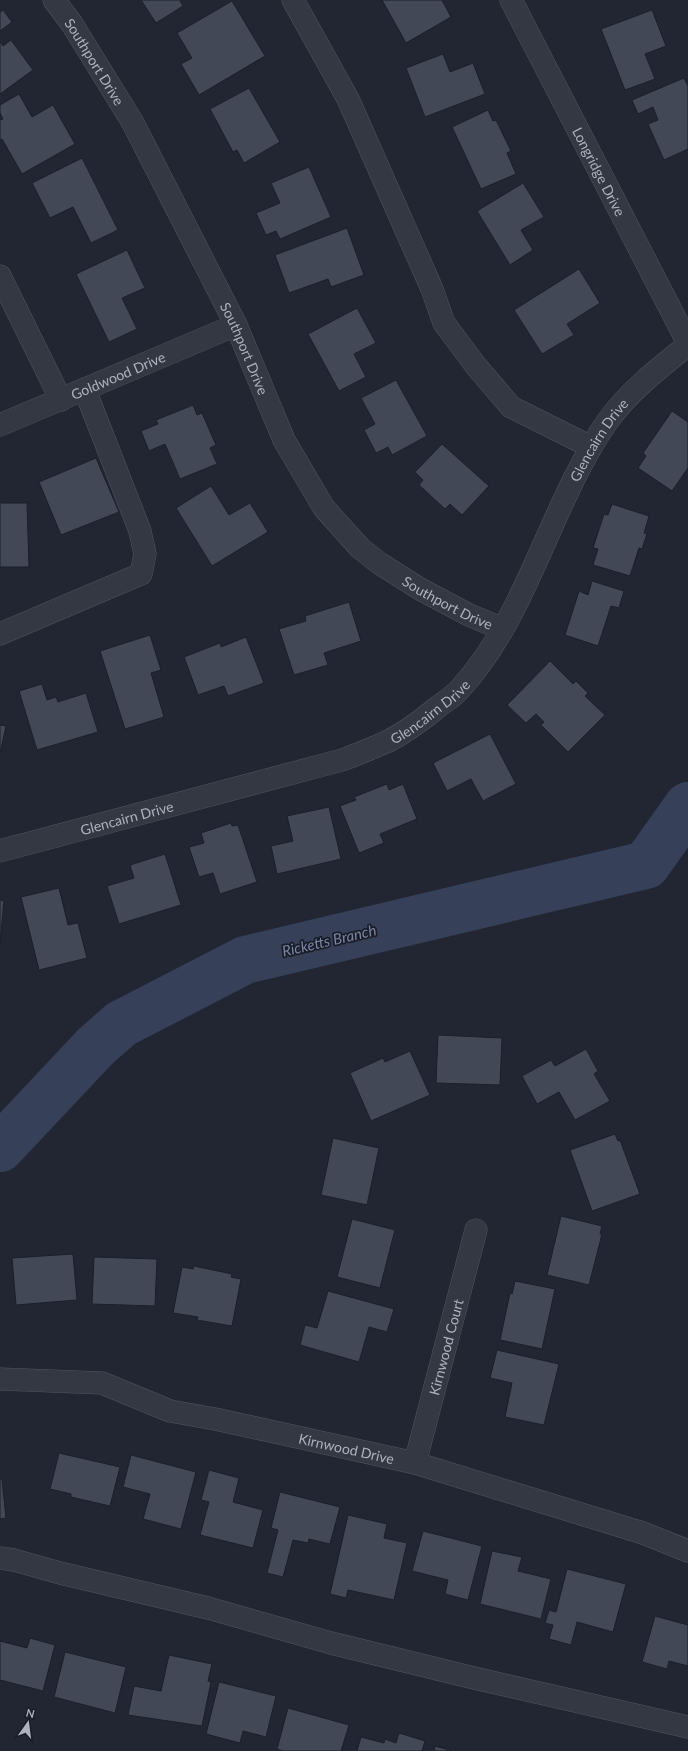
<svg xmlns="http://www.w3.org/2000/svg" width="688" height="1751" viewBox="0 0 688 1751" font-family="Lato,sans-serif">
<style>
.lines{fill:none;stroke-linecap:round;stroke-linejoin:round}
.river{stroke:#364058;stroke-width:48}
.building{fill:#434857;stroke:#1c1f2a}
.minor-casing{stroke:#525561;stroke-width:23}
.minor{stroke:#343843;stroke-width:22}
.labels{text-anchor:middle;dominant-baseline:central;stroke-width:3.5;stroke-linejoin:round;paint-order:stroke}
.street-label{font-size:14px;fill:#aeb2c0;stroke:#1a1d28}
.water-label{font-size:15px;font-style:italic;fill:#7a86a6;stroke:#1a1d28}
</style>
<rect width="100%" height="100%" fill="#212632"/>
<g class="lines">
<polyline class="river" points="0,1148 95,1047 121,1024 245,960 646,865 688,806"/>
</g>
<g class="building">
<polygon points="141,0 181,0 180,1 183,6 156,23"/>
<polygon points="382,0 442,0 451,17 406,43"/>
<polygon points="232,1 265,56 199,95 181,64 192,58 177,33"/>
<polygon points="3,10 12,22 0,31 0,12"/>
<polygon points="652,10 666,46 645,54 655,79 625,90 601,29"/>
<polygon points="11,40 33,70 0,94 0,41 3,46"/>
<polygon points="443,54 450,72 473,63 485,94 425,117 406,68"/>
<polygon points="684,78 688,86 688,149 664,160 648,124 658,120 653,107 638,114 632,100"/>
<polygon points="249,88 280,142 244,163 237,150 233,152 210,109"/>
<polygon points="19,94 32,117 53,105 75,144 22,174 2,139 0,140 0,120 3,119 0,113 0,105"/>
<polygon points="488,110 493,121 496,120 511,151 507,153 516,174 481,189 452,127"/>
<polygon points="82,158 118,230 91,243 73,207 50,218 32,183"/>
<polygon points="309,167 331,217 280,239 276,231 266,235 256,213 280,203 271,183"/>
<polygon points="523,183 544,217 521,230 533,250 510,265 477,211"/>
<polygon points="347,228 364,275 331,287 328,279 289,293 275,255"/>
<polygon points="127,250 145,288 122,298 137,329 109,342 76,274"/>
<polygon points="579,269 600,303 567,324 574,335 542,354 514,310"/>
<polygon points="357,308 376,343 354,354 366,377 339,391 308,334"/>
<polygon points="396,380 427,436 392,455 388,447 376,453 364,430 375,424 361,398"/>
<polygon points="193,405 197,415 202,413 216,445 210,448 217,464 180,479 165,444 149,451 141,431 158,424 156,420"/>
<polygon points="672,411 688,422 688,468 672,491 638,468 646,456 643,453"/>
<polygon points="442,444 489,486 462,515 450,504 445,509 419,485 423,480 415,472"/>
<polygon points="96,458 119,512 61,535 39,482"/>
<polygon points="211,486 229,515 250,503 268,532 212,566 176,508"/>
<polygon points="0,503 27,503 29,567 0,567"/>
<polygon points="612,504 649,516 644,533 647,534 642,549 639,548 630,576 593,565 598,549 593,548 604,514 608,515"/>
<polygon points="592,581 624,591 619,608 611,606 598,646 565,635 579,591 588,595"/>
<polygon points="349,602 361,641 324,653 328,665 294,675 279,629 306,621 305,616"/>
<polygon points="150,635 161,670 151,673 164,717 125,729 100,651"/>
<polygon points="246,637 264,683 228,696 224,686 198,695 184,657 220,643 221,647"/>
<polygon points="550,661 573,684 576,681 588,693 585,696 605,715 568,752 541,725 544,722 536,714 526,723 507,705"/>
<polygon points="42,684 47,700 56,697 58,702 86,693 98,732 37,750 19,691"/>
<polygon points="0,725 6,726 0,754"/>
<polygon points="490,734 516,784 483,801 471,779 447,791 433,763"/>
<polygon points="387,784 389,790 403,784 417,819 380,834 384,843 359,853 340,806 356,800 354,797"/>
<polygon points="329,807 341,859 277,874 271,846 293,841 287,816"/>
<polygon points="231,823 232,826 238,825 257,882 220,894 213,873 199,877 189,847 204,843 201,833"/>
<polygon points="165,854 181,905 119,924 107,886 134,878 130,865"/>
<polygon points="59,888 68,925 78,923 87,958 39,970 21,897"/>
<polygon points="0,900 4,901 0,943"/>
<polygon points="438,1035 502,1038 500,1085 436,1083"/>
<polygon points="586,1049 598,1071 594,1074 610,1101 575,1120 559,1092 537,1104 522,1076 551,1060 555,1066"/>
<polygon points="410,1051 430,1095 371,1121 350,1073 383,1058 385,1062"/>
<polygon points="615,1134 618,1141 620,1140 640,1194 592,1211 570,1150"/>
<polygon points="333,1138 379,1148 367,1205 321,1195"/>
<polygon points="561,1216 602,1226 600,1234 602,1234 589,1285 547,1275"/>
<polygon points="352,1219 395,1230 380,1288 337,1277"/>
<polygon points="73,1254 77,1300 16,1305 12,1258"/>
<polygon points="94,1257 157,1259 155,1306 92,1304"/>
<polygon points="194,1266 232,1274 231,1277 241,1279 232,1326 197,1320 198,1317 173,1313 182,1267 193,1269"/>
<polygon points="515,1281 555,1289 542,1349 500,1340 510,1293 512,1294"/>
<polygon points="328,1291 394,1309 387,1332 369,1327 359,1362 300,1345 305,1325 317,1328"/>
<polygon points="497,1350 559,1364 544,1425 505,1417 512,1383 490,1378"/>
<polygon points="59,1453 120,1467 110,1506 71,1497 71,1494 50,1489"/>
<polygon points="131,1455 196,1472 181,1529 143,1519 150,1494 123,1487"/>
<polygon points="209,1470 239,1478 233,1502 263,1510 253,1548 200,1535 209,1502 201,1500"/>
<polygon points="0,1479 2,1479 6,1518 0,1519"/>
<polygon points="280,1492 340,1507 330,1544 309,1539 308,1543 293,1540 283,1577 267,1573 278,1530 271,1528"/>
<polygon points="348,1515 387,1524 384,1538 407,1543 394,1600 348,1590 346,1598 330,1594"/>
<polygon points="423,1531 482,1546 468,1600 445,1594 448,1580 412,1571"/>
<polygon points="492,1551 522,1557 518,1571 551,1579 541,1619 480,1604"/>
<polygon points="567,1569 626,1584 613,1632 577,1622 571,1645 549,1639 553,1625 545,1623 549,1610 556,1612"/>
<polygon points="655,1616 688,1625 688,1666 669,1661 667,1669 642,1662"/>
<polygon points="30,1638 55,1645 43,1691 0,1680 0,1641 27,1648"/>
<polygon points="65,1652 126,1667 115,1713 54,1697"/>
<polygon points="169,1655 212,1664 208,1681 211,1682 202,1726 128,1715 134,1686 161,1691"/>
<polygon points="219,1682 276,1696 266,1737 243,1731 240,1743 206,1734"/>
<polygon points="288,1708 349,1725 341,1751 283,1751 277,1749"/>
<polygon points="399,1733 425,1741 422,1751 357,1751 361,1737 384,1743 385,1739 396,1743"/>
<polygon points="435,1746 453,1751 434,1751"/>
</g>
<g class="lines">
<g class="minor-casing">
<g id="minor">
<path id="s1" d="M 54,0 L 72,24 L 133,123 L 236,325 L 284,440 L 324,508 L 360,548 L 379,563 L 420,589 L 469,615 L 503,629"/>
<polyline points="293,0 348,99 432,289 444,323 476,366 511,407 591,447"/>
<path id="s2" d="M 511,0 L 688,343"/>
<polyline points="0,276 61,400"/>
<path id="s3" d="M 0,425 L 236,325"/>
<polyline points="0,634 141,574 145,554 140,531 85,390"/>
<path id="s4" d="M 0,851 L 342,760 C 356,755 370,749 384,743 C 404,734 422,720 439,706 C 446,701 454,696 460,689 C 528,615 550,504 607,422 C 628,392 659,368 688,345"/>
<path id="s5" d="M 0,1379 L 102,1383 L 170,1411 L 215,1419 L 415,1463 L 643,1533 L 688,1551"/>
<path id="s6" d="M 415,1463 L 476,1230"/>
<polyline points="0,1558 14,1560 60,1573 208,1608 331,1643 474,1678 688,1727"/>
</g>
</g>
<use href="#minor" class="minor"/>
</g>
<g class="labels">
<g class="street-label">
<text stroke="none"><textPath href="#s1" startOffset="74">Southport Drive</textPath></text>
<text stroke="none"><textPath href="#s2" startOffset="193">Longridge Drive</textPath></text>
<text stroke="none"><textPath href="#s1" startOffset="398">Southport Drive</textPath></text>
<text stroke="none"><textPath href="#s3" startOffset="128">Goldwood Drive</textPath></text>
<text stroke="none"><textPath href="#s4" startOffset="779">Glencairn Drive</textPath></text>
<text stroke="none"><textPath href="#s1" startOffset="734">Southport Drive</textPath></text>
<text stroke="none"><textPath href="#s4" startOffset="455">Glencairn Drive</textPath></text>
<text stroke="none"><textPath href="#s4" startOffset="131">Glencairn Drive</textPath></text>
<text stroke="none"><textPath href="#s6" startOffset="120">Kirnwood Court</textPath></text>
<text stroke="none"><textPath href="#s5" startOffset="356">Kirnwood Drive</textPath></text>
</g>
<g class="water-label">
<text transform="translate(329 940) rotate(-13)">Ricketts Branch</text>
</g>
</g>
<g transform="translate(28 1723) rotate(14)" stroke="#1a1d28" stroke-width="3" paint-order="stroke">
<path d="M0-3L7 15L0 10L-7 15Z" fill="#aeb2c0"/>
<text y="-6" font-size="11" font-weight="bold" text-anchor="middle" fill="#aeb2c0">N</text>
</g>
</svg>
